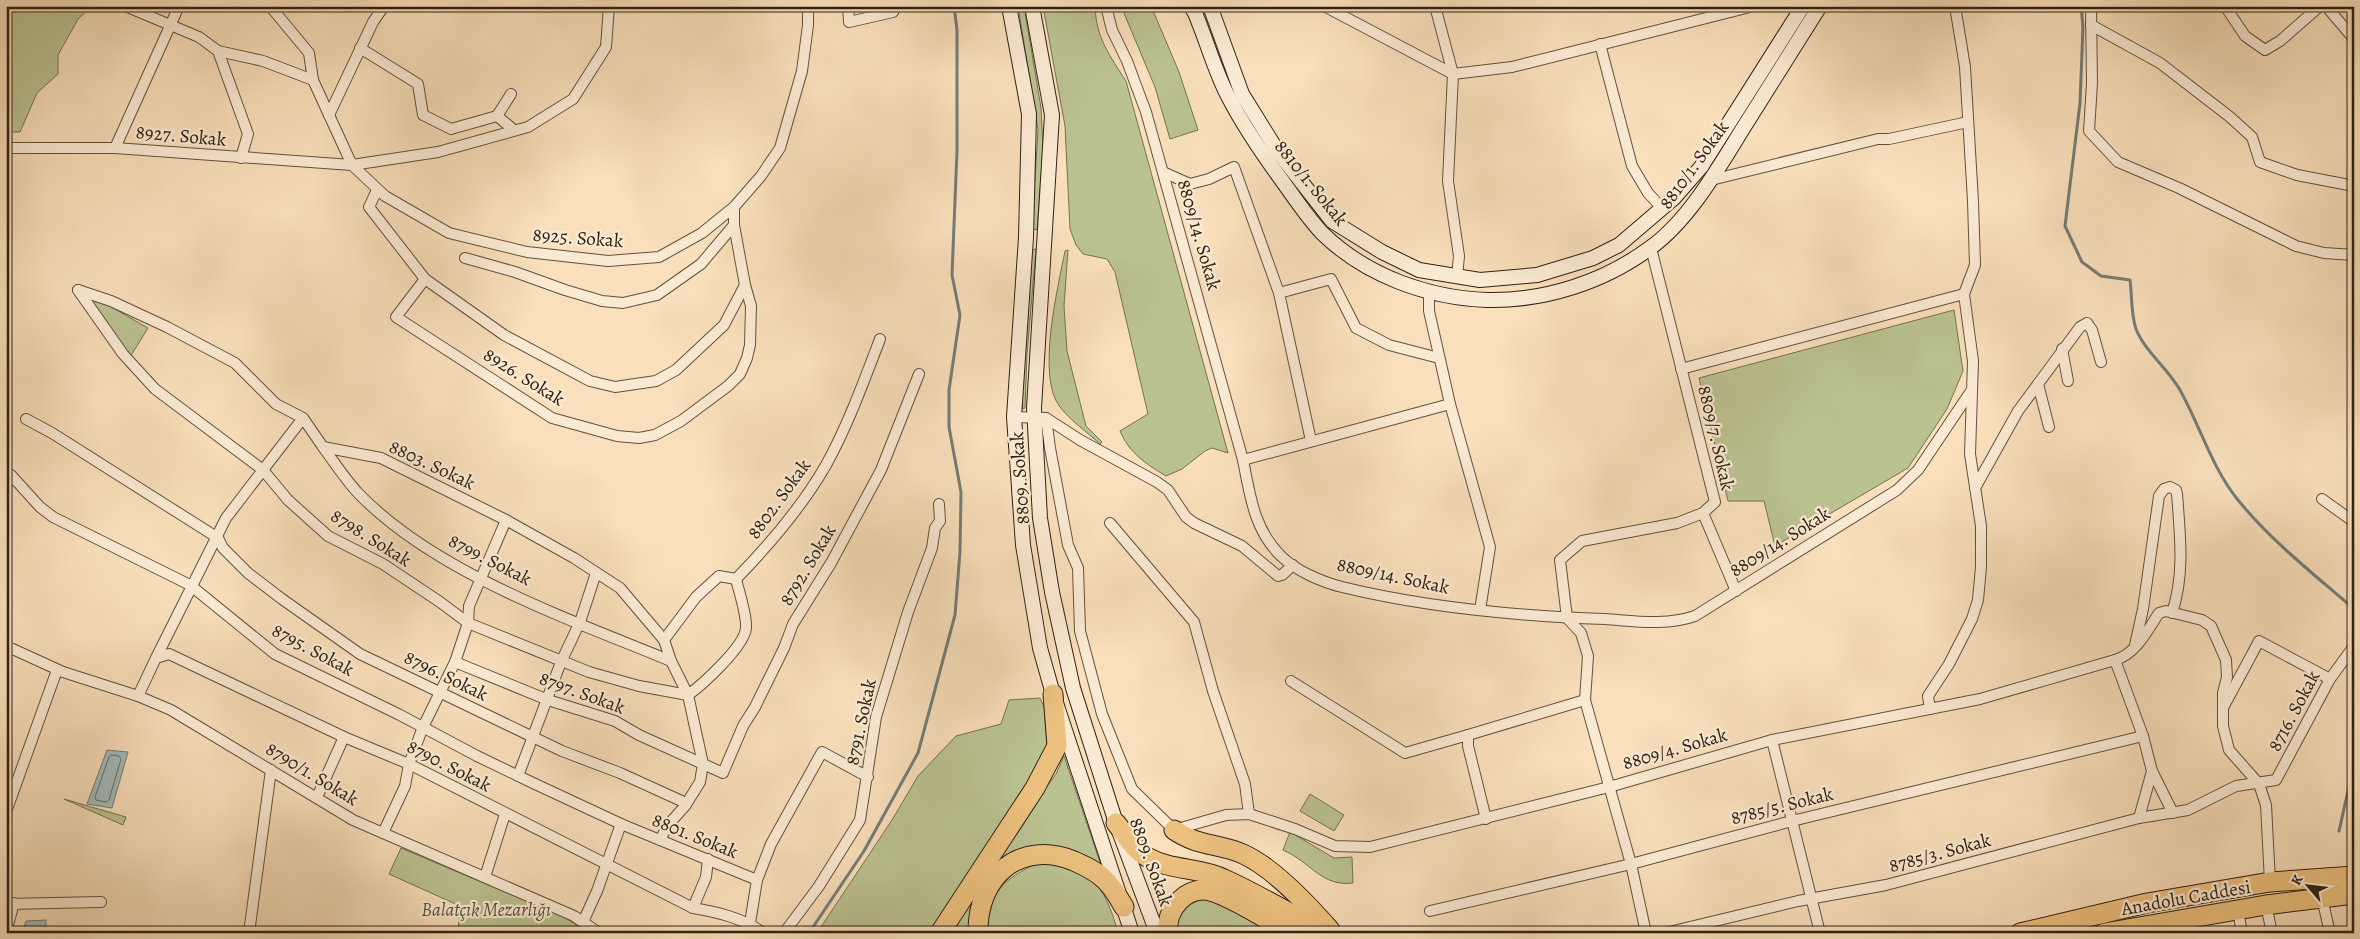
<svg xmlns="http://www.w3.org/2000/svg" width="2360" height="939" viewBox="0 0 2360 939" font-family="Alegreya,serif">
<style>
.green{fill:#bbc292;stroke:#747253}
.water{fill:#a1bab9;stroke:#737d77}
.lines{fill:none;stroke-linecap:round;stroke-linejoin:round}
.shore{stroke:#686e66;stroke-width:1}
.stream{stroke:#737d77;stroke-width:3}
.street-casing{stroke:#61513e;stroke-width:12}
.secondary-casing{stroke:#2e2214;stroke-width:16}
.highway-casing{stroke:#2e2214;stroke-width:21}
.street{stroke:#fbead3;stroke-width:10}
.secondary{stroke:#fbead3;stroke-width:14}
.highway{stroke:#ecc07e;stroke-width:19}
.labels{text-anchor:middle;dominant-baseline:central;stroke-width:4.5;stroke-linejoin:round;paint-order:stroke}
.street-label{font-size:19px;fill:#2e2214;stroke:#fbead3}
.park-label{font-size:19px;font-style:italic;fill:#58523a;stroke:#fbead3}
</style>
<rect width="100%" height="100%" fill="#f9dfbb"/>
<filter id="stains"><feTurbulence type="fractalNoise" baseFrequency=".004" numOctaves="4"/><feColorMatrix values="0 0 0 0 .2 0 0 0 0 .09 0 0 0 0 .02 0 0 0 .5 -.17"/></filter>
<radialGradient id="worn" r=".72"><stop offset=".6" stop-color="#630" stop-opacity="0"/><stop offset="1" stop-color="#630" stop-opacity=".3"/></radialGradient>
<g class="green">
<polygon points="76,6 92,6 78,19 58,55 58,74 37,93 20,132 6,132 6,12"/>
<polygon points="1018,6 1024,6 1041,108 1043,148 1037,230 1032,229 1038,130"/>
<path d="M 1043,6 L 1095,6 C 1096,38 1110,56 1126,81 L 1228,453 L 1212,448 L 1205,451 L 1182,469 L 1166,476 C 1146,464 1129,453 1120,431 L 1148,414 L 1115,272 L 1107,259 L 1083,254 L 1076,245 L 1070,229 L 1065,126 Z"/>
<polygon points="1121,6 1151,6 1179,72 1198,130 1170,139 1155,87"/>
<polygon points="1036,249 1027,354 1025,408 1023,409 1021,389 1031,250"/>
<path d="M 1068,250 L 1064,306 L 1067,351 L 1086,426 L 1102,442 L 1100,444 C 1087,432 1071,421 1060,407 C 1036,377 1058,287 1065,251 Z"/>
<polygon points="97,299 148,328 130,357 90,307"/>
<polygon points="1954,310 1963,371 1947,409 1908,468 1775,546 1764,501 1728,501 1699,378"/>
<polygon points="1040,698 1044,707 1047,747 1038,768 929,933 817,933 892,820 918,776 956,736 1001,724 1009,700"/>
<path d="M 1064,756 L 1101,865 C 1067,842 1052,846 1014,855 L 972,933 L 947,933 L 1016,828 L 1056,774 Z"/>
<polygon points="1310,794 1344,815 1334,831 1300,811"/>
<polygon points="64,799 126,817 123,825"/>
<path d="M 1290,832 L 1334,858 L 1352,857 L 1353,883 C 1321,887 1311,862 1283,850 Z"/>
<polygon points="401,848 566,918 587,933 458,933 460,906 389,874"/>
<path d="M 1040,862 C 1050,863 1065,862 1075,867 C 1101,879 1111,907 1118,933 L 988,933 C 987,892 1005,878 1040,862 Z"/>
<path d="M 1205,898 L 1216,901 L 1277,933 L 1175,933 C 1178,911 1185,905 1205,898 Z"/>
</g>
<g class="water">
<polygon points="107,750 128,752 112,808 87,804"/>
<polygon points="46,920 46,933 22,933 26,921"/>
</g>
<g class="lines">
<polygon class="shore" points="112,755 119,756 121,759 109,800 106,802 96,800 95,797 109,757"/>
<g class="stream">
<path d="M 2081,6 L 2083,27 L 2080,103 L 2065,226 L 2082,262 L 2101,276 L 2130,280 C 2132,295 2131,315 2136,329 C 2144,350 2168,369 2180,390 C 2200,426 2212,468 2238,500 C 2271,541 2315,575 2354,609"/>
<polyline points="2339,831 2354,764"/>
<polyline points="809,933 864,851 918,753 955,615 960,552 961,492 949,427 949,390 960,315 952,275 957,151 957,30 954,6"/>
</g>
<g class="street-casing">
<g id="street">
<polyline points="125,6 199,37 218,51 248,134 241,158"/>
<polyline points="609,6 606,47 573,99 528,127 438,152 352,165 385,196 449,233 527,252 608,261 659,257 702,233 734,207 761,176 780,148 802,71 808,25 808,6"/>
<polyline points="848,6 849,22 893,12 896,6"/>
<path d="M 1106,6 L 1112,30 L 1127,61 L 1146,112 L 1243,460 C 1250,495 1254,530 1281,556 C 1296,571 1322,582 1342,587 C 1428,608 1517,616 1605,619 C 1635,621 1666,626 1695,616 L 1897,490 L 1918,470 L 1971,391"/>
<polyline points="1324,6 1453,74 1512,67 1754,6"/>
<polyline points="1435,6 1453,74 1448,181 1459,256 1457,277"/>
<polyline points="2091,6 2092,83 2089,131 2118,162 2179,188 2296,246 2324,253 2354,255"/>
<polyline points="2225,6 2245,36 2265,50 2280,41 2320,6"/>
<polyline points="2326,6 2354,39"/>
<polyline points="2091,25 2160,63 2230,117 2252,137 2260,162 2297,175 2354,186"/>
<polyline points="1600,44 1632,166 1648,193 1662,208"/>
<polyline points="360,48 418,84 423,115 451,129 497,116 514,130"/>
<polyline points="218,51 263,61 313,80"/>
<polyline points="329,115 373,22 384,6"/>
<polyline points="497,116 511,94"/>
<polyline points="6,148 115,148 352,165 313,80 309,53 270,6"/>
<polyline points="115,148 179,6"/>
<polyline points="1163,172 1190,184 1209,179 1234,167 1279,293 1311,441"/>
<polyline points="1711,180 1878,139 1889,139 1968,122"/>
<polyline points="377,190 369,207 425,279 504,335 590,381 615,387 656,381 676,370 724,325 745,285"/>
<polyline points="465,258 515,272 565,290 602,301 623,303 657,295 701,264 734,225"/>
<polyline points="425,279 396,317 552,418 617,436 639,438 655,435 681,421 728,386 740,374 747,358 750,345 751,306 745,285 734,225 734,207"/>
<polyline points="78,290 111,301 167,327 235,363 276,404 303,418 323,447 381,458 506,520 574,558 620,588 664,640 671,661 688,695 703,764 700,782 685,806 668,825 660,840"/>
<path d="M 78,290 L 123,354 L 155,389 L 263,470 L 288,500 L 328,536 L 383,564 L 440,602 L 468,623 L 589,672 L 639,686 L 688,695 C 702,685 745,646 746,628 C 747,615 739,592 736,579"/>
<polyline points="1279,293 1331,279 1356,328 1389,345 1439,358"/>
<polyline points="1429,293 1429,311 1450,404 1490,547 1480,610"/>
<polyline points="2062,349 2068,381"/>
<polyline points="1681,369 1964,294"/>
<polyline points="2038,384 2049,427"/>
<polyline points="1014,417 1046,418 1080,440 1157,482 1168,490 1186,517 1194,523 1242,546 1278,576 1282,575 1293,565"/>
<path d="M 1046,418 L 1050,448 L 1068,545 L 1078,568 L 1080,631 L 1102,714 L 1132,789 L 1174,830 L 1226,815 L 1249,814 L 1295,829 L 1335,846 L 1370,847 L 1609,787 L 1772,740 L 1980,699 L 2115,660 C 2136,654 2147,631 2159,613 L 2166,611 L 2202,620 L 2211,626 L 2226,660 L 2227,677 L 2223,693 L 2223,726 L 2229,750 L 2259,784 L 2266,805 L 2270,882"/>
<polyline points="26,419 52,433 218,538 223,548 248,573 282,599 360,654 562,751 620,773 686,803"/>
<path d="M 323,447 C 334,462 345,479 358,493 C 435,573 569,619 671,661"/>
<polyline points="1243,460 1450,404"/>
<polyline points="11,475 40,507 53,517 190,585 275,654 400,715 477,756 533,783 621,824 757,880"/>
<polyline points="1975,488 2018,411 2080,327 2087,323 2092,330 2101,362"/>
<polyline points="2322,499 2354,522"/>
<polyline points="1703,513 1736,591"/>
<polyline points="1110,523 1194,622 1213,691 1245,784 1249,814"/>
<path d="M 664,640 L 696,597 L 719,576 L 736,579 C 770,544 802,507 826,465 C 848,425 864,381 880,339"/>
<path d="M 2135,645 L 2143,609 L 2159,496 L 2164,489 L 2170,487 L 2176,490 L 2177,494 C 2180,535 2185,574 2172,613"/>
<polyline points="6,646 63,672 138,696 171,710 353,820 574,916 599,933"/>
<polyline points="156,658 226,518 303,418"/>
<polyline points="455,662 548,700 615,721 639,735 723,773 743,726 755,707 784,648 793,624 831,563 881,470 919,374"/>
<polyline points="1291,681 1405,753 1468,735"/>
<path d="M 138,696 L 156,658 L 169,654 L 344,737 L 409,764 L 693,908 C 717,912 743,918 763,933"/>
<polyline points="2224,706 2259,641 2330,679"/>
<polyline points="1930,709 1928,696 1949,664 1972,619 1978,600 1981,567 1981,526 1970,454 1973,361 1964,294 1975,265 1973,201 1965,67 1955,6"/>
<polyline points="1772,740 1820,933"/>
<polyline points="2152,771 2173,813"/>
<polyline points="518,776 561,662 580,622 596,573"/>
<polyline points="317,797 344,737"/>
<polyline points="6,812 57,670"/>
<polyline points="2139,818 2188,810 2236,786 2276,780 2330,679 2354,646"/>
<polyline points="1486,819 1468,746 1468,735 1585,700"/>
<polyline points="383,833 405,786 409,764 423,727 455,662 468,623 469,606 506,520"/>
<polyline points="485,877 505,814"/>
<polyline points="2322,898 2330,933"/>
<polyline points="6,904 101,902"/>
<polyline points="2266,905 2272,933"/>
<polyline points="693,908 706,877 708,859"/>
<polyline points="2238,910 2242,933"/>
<polyline points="1430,911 1631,864 1792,821 2143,736"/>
<polyline points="583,922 597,891 621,824"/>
<polyline points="750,923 757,880 771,844 822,752 868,777"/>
<polyline points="6,932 14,903"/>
<polyline points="249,933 271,770"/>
<polyline points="784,933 819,886 860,820 876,717 908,612 932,548 935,528 940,521 939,504"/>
<polyline points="1646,933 1631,864 1585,700 1588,656 1581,633 1567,618 1560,560 1582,541 1677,523 1703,513 1715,502 1651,248"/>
<polyline points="1665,933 1798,901 1886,885 2139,818 2152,771 2143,736 2115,660"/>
</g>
</g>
<g class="secondary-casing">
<g id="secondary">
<polyline points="1009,6 1029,114 1026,237 1014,417 1023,545 1040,648 1053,694 1132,933"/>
<polyline points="1032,6 1052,115 1034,408 1040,518 1052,592 1073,688 1116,823 1157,933"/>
<path d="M 1191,6 L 1195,13 C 1207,41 1215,72 1229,98 C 1243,125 1260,150 1278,175 C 1292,194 1306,216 1322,233 C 1366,276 1428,298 1488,300 C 1545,301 1604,282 1650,248 C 1688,221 1718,169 1742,130 C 1768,89 1794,47 1820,6"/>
<polyline points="1210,6 1242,94 1278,152 1332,221 1382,252 1419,270 1480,280 1537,275 1593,258 1619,245 1674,198 1701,167 1803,6"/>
</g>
</g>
<g class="highway-casing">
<g id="highway">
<path d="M 1116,823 C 1125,834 1134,850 1147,857 C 1171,871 1200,867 1224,879 C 1259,895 1293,915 1326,933"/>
<path d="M 1174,830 C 1199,847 1218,843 1243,854 C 1272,867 1309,906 1330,930"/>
<polyline points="940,933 1035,788 1057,746 1053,694"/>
<path d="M 978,933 C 977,876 1020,839 1074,861 C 1085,866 1096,871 1104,879 C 1113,887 1118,897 1124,907"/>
<path d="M 1168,933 C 1167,920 1170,911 1179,901 C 1186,894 1193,890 1203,890 C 1222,890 1271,922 1290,933"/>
<polyline points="2020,933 2147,903 2270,882 2354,876"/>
<polyline points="2104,933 2266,905 2354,894"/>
</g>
</g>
<use href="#street" class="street"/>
<use href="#secondary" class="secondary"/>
<use href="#highway" class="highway"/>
</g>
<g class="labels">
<g class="street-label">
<text transform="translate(181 136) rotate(5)">8927. Sokak</text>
<text transform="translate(1694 165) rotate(-54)">8810/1. Sokak</text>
<text transform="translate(1311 183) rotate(51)">8810/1. Sokak</text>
<text transform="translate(1199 235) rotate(74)">8809/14. Sokak</text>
<text transform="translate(578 238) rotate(4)">8925. Sokak</text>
<text transform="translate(524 377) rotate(32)">8926. Sokak</text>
<text transform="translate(1716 438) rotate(77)">8809/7. Sokak</text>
<text transform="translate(432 465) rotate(25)">8803. Sokak</text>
<text transform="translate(1020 478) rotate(-94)">8809. Sokak</text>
<text transform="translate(779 499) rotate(-54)">8802. Sokak</text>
<text transform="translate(371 538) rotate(32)">8798. Sokak</text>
<text transform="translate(1780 542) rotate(-32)">8809/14. Sokak</text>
<text transform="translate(490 560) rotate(27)">8799. Sokak</text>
<text transform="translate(808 565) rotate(-59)">8792. Sokak</text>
<text transform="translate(1393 576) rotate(12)">8809/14. Sokak</text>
<text transform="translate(313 650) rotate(28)">8795. Sokak</text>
<text transform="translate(446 676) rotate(26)">8796. Sokak</text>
<text transform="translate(582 693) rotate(20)">8797. Sokak</text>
<text transform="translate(2294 711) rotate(-62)">8716. Sokak</text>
<text transform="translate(861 722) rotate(-78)">8791. Sokak</text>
<text transform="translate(1675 749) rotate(-16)">8809/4. Sokak</text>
<text transform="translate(449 766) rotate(27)">8790. Sokak</text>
<text transform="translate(312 774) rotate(31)">8790/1. Sokak</text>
<text transform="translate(1782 806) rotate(-14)">8785/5. Sokak</text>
<text transform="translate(695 836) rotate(22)">8801. Sokak</text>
<text transform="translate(1940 853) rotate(-15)">8785/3. Sokak</text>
<text transform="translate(1151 862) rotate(70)">8809. Sokak</text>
<text transform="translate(2186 898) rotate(-10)">Anadolu Caddesi</text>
</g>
<g class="park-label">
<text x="486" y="910">Balatçık Mezarlığı</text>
</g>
</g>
<rect width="2360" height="939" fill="none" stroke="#f9dfbb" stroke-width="25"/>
<rect x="8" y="8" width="2345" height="924" fill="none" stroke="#2e2214" stroke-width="2.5"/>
<rect x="12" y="12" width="2335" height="914" fill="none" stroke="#2e2214"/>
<g transform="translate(2308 886) rotate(298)" stroke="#fbead3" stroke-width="4" paint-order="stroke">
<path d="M0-4L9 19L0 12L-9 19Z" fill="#2e2214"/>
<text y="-8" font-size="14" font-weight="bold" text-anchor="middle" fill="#2e2214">K</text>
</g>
<rect width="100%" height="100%" filter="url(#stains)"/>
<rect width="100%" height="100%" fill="url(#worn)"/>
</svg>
